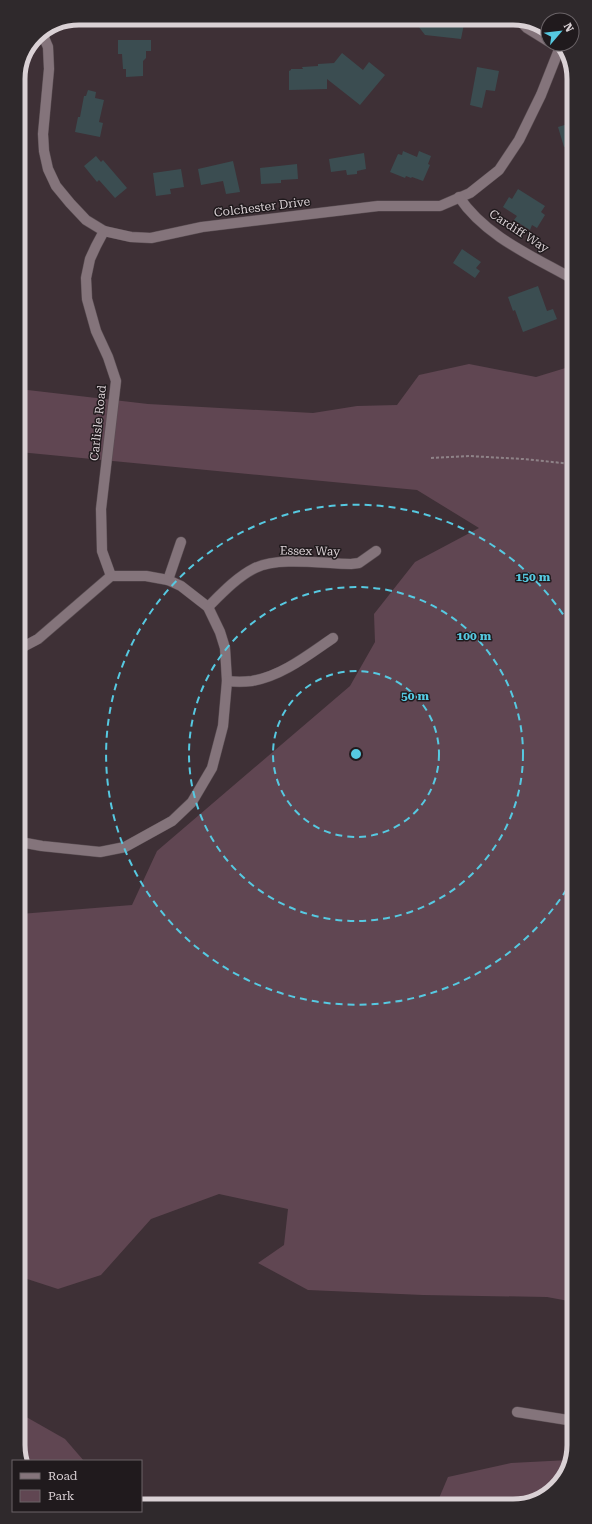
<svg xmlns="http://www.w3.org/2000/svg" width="592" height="1524" viewBox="0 0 592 1524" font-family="'Roboto Serif',serif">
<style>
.green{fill:#604652}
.building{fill:#3b4d51}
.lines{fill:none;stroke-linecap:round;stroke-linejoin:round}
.minor-casing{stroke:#5b4f54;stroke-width:11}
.path{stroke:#8f8388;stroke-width:2;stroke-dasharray:3 2;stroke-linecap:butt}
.minor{stroke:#84747b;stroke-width:10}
.ring{fill:none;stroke:#56c9e1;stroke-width:2;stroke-dasharray:7 5}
.labels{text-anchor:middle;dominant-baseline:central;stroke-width:3;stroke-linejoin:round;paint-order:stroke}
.street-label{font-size:12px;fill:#dad1d5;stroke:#201a1d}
.rim{fill:none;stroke:#dad1d5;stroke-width:5}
.centre{fill:#56c9e1;stroke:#201a1d;stroke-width:2}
.ring-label{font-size:12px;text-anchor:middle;font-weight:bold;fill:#56c9e1;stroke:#201a1d;stroke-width:3;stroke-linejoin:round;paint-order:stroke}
</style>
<rect width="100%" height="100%" fill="#3e3036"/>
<g class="green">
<polygon points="469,364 536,377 572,366 574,1302 547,1297 423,1295 308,1290 258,1263 284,1245 288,1209 219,1194 151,1219 101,1275 58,1289 21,1277 20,914 132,905 157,851 350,686 375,642 374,614 415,562 479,528 417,490 19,452 19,389 148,404 313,413 357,406 397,405 419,375"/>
<polygon points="21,1414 65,1439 84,1461 21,1461"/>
<polygon points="569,1460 561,1482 532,1503 437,1503 448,1477 511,1463"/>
</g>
<g class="building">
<polygon points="412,18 437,19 464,24 461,39 425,35"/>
<polygon points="118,40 151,40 151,51 146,51 146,58 143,61 143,76 126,77 126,69 123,69 122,54 118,54"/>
<polygon points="342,53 363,70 369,62 385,75 360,105 327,79 327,89 289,90 289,71 291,70 291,69 303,69 302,67 318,66 318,64 334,63"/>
<polygon points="477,67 499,71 495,91 486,90 482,108 470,105"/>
<polygon points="88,90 96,92 95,98 104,100 99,122 103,123 100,137 75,132 78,117 80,117 84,96 86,96"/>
<polygon points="571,123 571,145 564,147 558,127"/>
<polygon points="403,151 417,157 419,151 431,156 428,164 430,165 423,181 412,177 411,178 406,176 405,178 390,172 398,154 402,155"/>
<polygon points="364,153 366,169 357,171 357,174 347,175 346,170 331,172 329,159"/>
<polygon points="96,156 101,162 103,160 127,188 115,198 99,180 97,182 84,166"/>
<polygon points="233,161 240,192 226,194 223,181 201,185 198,169"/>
<polygon points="297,164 298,179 281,180 281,183 261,184 260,168"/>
<polygon points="181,169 184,187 170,189 171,194 156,196 153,173"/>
<polygon points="518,189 545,206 541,212 545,215 537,228 532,225 530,230 514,220 517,216 503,207 509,197 512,199"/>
<polygon points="462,249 481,262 476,268 480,271 475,278 453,263"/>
<polygon points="538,286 547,311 553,309 557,319 523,332 515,310 513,311 508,297"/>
</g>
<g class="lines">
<g class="minor-casing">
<g id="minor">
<polyline points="517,18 527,28 548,41"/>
<polyline points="42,33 48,47 49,69 43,134 44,151 48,169 56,186 70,203 86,220 104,231 131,237 151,238 202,227 378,206 440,206 470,193 499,170 519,140 541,95 560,47"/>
<path d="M 459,197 C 485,236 532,256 571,278"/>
<polyline points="104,231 96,246 90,259 86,278 87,299 96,331 108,357 116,381 101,509 102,551 111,576"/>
<polyline points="168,580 181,542"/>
<path d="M 208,607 C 222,593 237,577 255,568 C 280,556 324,564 351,564 L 359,563 L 376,551"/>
<polyline points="19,649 38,639 111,576 146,576 168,580 181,586 208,607 220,632 225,648 227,681 223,726 212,768 192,802 172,821 125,847 100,852 42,846 20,842"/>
<path d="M 227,681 C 235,682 244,682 252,681 C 282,676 308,655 333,638"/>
<polyline points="517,1412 574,1421"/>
</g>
</g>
<polyline class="path" points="431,458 469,456 523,459 572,464"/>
<use href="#minor" class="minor"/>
</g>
<g class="ring">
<circle cx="356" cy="754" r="83"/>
<circle cx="356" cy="754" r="167"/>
<path d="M573 879A250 250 0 1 1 571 627"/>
</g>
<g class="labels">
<g class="street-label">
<text transform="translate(262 207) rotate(-7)">Colchester Drive</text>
<text transform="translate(519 231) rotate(33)">Cardiff Way</text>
<text transform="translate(98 423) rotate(-84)">Carlisle Road</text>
<text transform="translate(310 551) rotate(1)">Essex Way</text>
</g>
</g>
<path d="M0 0H592V1524H0ZM79 25H513A54 54 0 0 1 567 79V1445A54 54 0 0 1 513 1499H79A54 54 0 0 1 25 1445V79A54 54 0 0 1 79 25Z" fill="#2f292c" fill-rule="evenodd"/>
<path class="rim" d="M79 25H513A54 54 0 0 1 567 79V1445A54 54 0 0 1 513 1499H79A54 54 0 0 1 25 1445V79A54 54 0 0 1 79 25Z"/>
<circle cx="356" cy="754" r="6" class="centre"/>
<g class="ring-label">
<text x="533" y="581">150 m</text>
<text x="474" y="640">100 m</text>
<text x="415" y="700">50 m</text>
</g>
<rect x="12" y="1460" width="130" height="52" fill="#201a1d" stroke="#6a6367"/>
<rect x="20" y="1473" width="20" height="6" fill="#84747b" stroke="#6a6367"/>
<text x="48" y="1480" font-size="12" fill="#dad1d5">Road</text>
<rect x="20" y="1490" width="20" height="12" fill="#604652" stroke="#6a6367"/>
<text x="48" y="1500" font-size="12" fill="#dad1d5">Park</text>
<g transform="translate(560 32) rotate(62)"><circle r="19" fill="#201a1d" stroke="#6a6367"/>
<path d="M0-3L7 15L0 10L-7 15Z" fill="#56c9e1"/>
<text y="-6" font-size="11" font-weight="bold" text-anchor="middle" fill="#dad1d5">N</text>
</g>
</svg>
